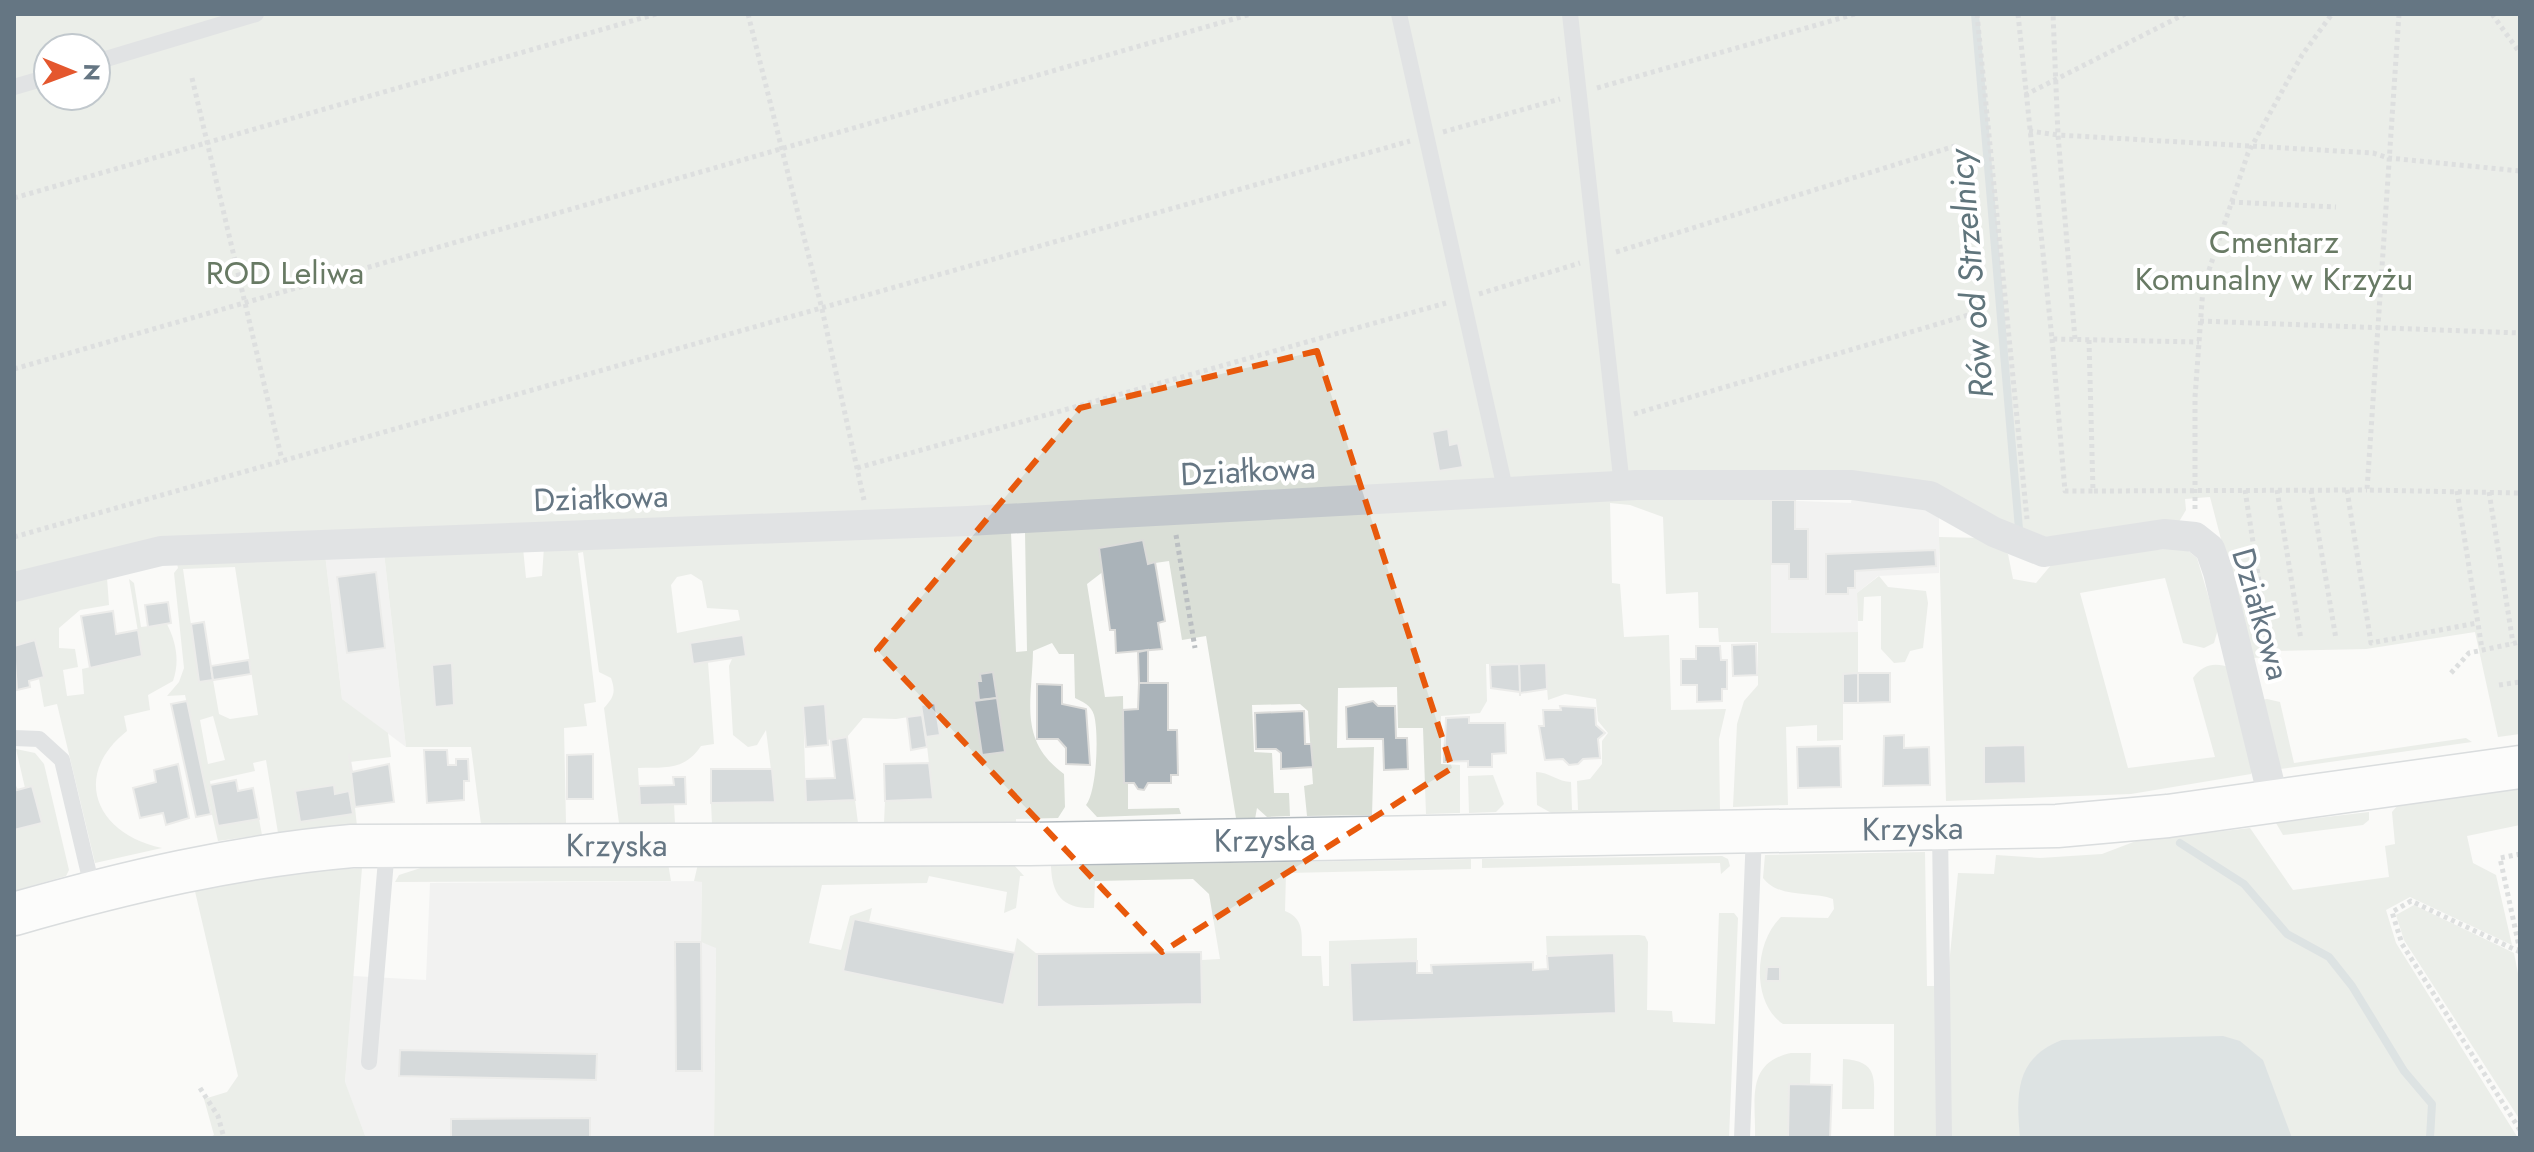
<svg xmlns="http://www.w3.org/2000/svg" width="2534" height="1152" viewBox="0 0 2534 1152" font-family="Jost,sans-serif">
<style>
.built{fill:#e8e9e9}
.green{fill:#dadfd7;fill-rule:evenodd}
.water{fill:#bbc7cb}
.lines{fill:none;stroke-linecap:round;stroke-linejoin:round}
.stream{stroke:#bbc7cb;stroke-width:8}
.building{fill:#aab3b9;stroke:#dcdcda;stroke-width:2}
.secondary-casing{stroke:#b3babf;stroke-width:45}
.path{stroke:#bbbfc2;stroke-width:5;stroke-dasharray:4 4;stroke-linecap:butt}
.lane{stroke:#c3c8cc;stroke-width:16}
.street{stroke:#c3c8cc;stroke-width:30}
.secondary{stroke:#fff;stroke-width:42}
.marked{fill:none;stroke:#e8590c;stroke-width:6;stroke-dasharray:16 10;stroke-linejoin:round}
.labels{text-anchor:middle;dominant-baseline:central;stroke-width:8;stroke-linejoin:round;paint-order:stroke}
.park-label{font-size:32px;fill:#687a64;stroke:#fff}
.street-label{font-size:32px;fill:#657683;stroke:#fff}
.water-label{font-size:34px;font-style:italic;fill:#60757c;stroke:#fff}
</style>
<rect width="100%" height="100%" fill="#fafaf8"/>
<g class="built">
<polygon points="1852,495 1918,504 1939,514 1939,573 1878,576 1857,593 1858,632 1771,633 1771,500 1851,503"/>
<polygon points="384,553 406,747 342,699 325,554"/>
<polygon points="702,881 701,942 716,947 714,1138 366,1138 345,1083 353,976 426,980 430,883"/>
</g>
<g class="green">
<path d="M 14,14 L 2520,14 L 2520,734 L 2498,737 L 2475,632 L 2366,649 L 2270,651 L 2270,657 L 2252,658 L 2210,497 L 2185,499 L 2186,510 L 2177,525 L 2046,537 L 1896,481 L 422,535 L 14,580 ZM 48,48 L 96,48 L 96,96 L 48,96 Z"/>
<path d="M 1612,492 L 1771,500 L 1771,633 L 1858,632 L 1858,673 L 1843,674 L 1843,740 L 1817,741 L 1817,725 L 1786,727 L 1788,805 L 1733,807 L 1737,724 L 1744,701 L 1758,685 L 1758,642 L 1719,642 L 1718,628 L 1699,628 L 1698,592 L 1666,594 L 1663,517 L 1630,505 L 1610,503 L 1612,583 L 1620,584 L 1624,637 L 1669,635 L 1671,710 L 1726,709 L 1719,739 L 1720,812 L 1555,815 L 1537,805 L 1536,772 C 1549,772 1558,782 1571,782 L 1572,810 L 1578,810 L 1577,781 L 1590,779 L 1602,764 L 1602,741 L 1608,733 L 1598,721 L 1596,699 L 1565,694 L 1548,700 L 1545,663 L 1486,664 L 1487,701 L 1480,713 L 1441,716 L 1441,764 L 1460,765 L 1460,813 L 1426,814 L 1423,728 L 1398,728 L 1397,687 L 1338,688 L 1337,748 L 1374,747 L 1372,815 L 1307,816 L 1304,786 L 1313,784 L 1308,711 L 1300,704 L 1252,705 L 1254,752 L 1272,753 L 1274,793 L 1289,793 L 1290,816 L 1267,817 L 1257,808 L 1255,819 L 1236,818 L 1206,636 L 1182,640 L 1169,561 L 1148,564 L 1143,541 L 1087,584 L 1105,697 L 1123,696 L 1124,783 L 1128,783 L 1128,809 L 1179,808 L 1181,814 L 1097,817 L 1086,805 C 1097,791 1099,733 1094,715 C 1091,705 1083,702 1075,698 L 1074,654 L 1059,654 L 1052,643 L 1033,651 C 1032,702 1018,740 1064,774 L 1065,807 L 1058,818 L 1016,819 L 1016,823 L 884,823 L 885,801 L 933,799 L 926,737 L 940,734 L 921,705 L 922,715 L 896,719 L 863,718 L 847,737 L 827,740 L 824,704 L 803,706 L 806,801 L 855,800 L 858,823 L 712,824 L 711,803 L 775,802 L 766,730 L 757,745 L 748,747 L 733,735 L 729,666 L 742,635 L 690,643 L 693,664 L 708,662 L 714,744 L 701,746 C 684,771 666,767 638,768 L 640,805 L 674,804 L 675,824 L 619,823 L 604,708 C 614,697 616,692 611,678 L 599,672 L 583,552 L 578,553 L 596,702 L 584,704 L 587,726 L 564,728 L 566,823 L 481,824 L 471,747 L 406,747 L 384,553 L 523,548 L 526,578 L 542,576 L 544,547 ZM 1025,532 L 1027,651 L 1016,652 L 1011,533 ZM 691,574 L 702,581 L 707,608 L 738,610 L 740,620 L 677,633 L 671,585 L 677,577 ZM 993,672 L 1005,752 L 982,755 L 974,702 L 979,700 L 977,682 L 981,681 L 980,674 Z"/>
<path d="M 1939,537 L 1982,538 L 2008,554 L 2013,579 L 2036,583 L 2057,558 L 2177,548 L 2187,550 L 2197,558 L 2218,629 L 2214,643 L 2204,648 L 2183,643 L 2165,578 L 2080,593 L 2128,768 L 2215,757 L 2193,678 C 2203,664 2215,662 2231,668 L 2254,768 L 2251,774 L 2131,794 L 1946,801 Z"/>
<path d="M 325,554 L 342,699 L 388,733 L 391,757 L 350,762 L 357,826 L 278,833 L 266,760 L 253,763 L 255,771 L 210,781 L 218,826 L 259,819 L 262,835 L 218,841 L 185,695 L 167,696 L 179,682 L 184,668 L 174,573 L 178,568 L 176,559 ZM 235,567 L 258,715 L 230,719 L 219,714 L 213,680 L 199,681 L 183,569 ZM 213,716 L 225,760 L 208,764 L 200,720 ZM 333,785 L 335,794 L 349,792 L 352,814 L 300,822 L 295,791 Z"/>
<polygon points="1879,576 1888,587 1926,591 1928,603 1923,648 1910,651 1905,662 1894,663 1881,649 1881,596 1864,597 1863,621 1858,621 1857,593"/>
<path d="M 107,578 L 109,605 L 80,610 L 59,628 L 59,648 L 75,649 L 78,667 L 63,670 L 67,696 L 84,694 L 82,669 L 142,655 L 129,579 L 134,583 L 141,627 L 167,624 C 176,642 180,661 173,681 L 148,695 L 150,710 L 124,716 L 127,731 C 70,776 97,835 162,848 L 95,863 L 57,704 L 44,707 L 39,679 L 44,677 L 35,641 L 14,646 L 14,595 Z"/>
<polygon points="2267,699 2280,702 2294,763 2466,738 2472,742 2280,769 2261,700"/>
<polygon points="16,749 35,753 44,764 69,870 66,876 14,891 14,830 42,822 32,786 25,788"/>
<polygon points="1493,775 1504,804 1496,812 1469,813 1468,776"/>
<path d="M 2520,788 L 2520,825 L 2467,836 L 2473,863 L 2496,875 L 2512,945 L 2410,897 L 2386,910 L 2396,943 L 2518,1138 L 1894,1138 L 1894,1024 L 1783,1024 C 1751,1003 1754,942 1781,917 L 1828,918 L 1834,909 L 1833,899 C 1812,891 1779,899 1763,878 L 1765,855 L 1925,852 L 1927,986 L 1947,986 L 1958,873 L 1994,874 L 1996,855 L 2040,858 L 2102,854 L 2136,841 L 2250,828 L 2293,890 L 2389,877 L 2385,846 L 2395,844 L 2392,812 L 2397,806 Z"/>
<polygon points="2369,812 2369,820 2363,825 2283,835 2276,823"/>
<polygon points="1722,856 1728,859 1730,866 1721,874 1720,863 1482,868 1482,859"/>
<path d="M 1471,859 L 1471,869 L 1286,873 L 1285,911 C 1306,919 1301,937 1302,956 L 1321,956 L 1323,986 L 1329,986 L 1329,941 L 1417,938 L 1417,961 L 1350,963 L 1352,1021 L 1614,954 L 1547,956 L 1546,936 L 1639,935 L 1645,936 L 1648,942 L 1647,1010 L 1672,1011 L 1673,1022 L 1715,1024 L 1719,913 L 1734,913 L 1738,918 L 1729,1138 L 714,1138 L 716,948 L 701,942 L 702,882 L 694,881 L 698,864 L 1014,865 L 1024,876 L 1020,876 L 1016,908 L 1004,913 L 1007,892 L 929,876 L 927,883 L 822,885 L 809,943 L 841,950 L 850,916 L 872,908 L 869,922 L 854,919 L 843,971 L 1004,1005 L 1017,938 L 1037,954 L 1038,1007 L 1202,1004 L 1202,960 L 1220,959 L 1209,894 L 1193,879 L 1095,881 L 1094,908 C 1063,909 1052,896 1051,866 Z"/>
<polygon points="668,863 671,881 395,882 399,875 430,865"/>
<polygon points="362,868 345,1082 366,1138 209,1138 214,1135 204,1099 227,1092 238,1076 194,887 265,874"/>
<polygon points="2414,905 2514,953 2520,984 2520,1120 2404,940 2396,915"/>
<path d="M 1791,1053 L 1811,1053 L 1810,1084 L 1789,1084 L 1788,1138 L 1755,1138 C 1756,1100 1745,1063 1791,1053 Z"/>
<path d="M 1843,1059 C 1879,1061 1874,1079 1874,1109 L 1842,1109 Z"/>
</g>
<path class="water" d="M 2223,1036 L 2240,1041 L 2263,1060 L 2292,1138 L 2020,1138 C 2016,1094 2015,1058 2062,1040 Z"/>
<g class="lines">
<g class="stream">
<polyline points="1975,14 2019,529"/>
<polyline points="2180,843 2244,884 2287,934 2329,957 2352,986 2404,1071 2432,1104 2430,1138"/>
</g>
</g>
<g class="building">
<polygon points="1448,429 1450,445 1458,443 1463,467 1439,471 1432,432"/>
<polygon points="1771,500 1795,500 1795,529 1808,529 1808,579 1789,579 1789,564 1771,564"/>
<polygon points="1143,540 1148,564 1155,562 1165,621 1158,623 1162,649 1116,653 1115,630 1110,630 1099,548"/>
<polygon points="1935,550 1936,566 1855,571 1855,588 1848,588 1848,594 1826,594 1826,554"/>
<polygon points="376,572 385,648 347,653 337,577"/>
<polygon points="168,602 171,623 148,627 145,605"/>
<polygon points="113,611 116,634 138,630 142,656 90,668 81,616"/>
<polygon points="204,622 213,680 199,682 191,624"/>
<polygon points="743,635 746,656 693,664 690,643"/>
<polygon points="35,640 44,677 29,681 30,687 17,690 14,646"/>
<polygon points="1756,644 1757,675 1733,676 1732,645"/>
<polygon points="1696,646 1720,646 1721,660 1727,660 1727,689 1722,689 1722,701 1697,702 1697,685 1681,685 1681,659 1696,659"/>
<polygon points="1148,650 1148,683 1139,683 1138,652"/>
<polygon points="249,660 251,674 213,680 211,666"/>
<polygon points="452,663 454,705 435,707 432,665"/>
<polygon points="1546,663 1547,689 1520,693 1520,696 1519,664"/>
<polygon points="1519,664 1520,692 1491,688 1490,665"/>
<polygon points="993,672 997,698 979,700 977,681 981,681 980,674"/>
<polygon points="1858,673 1858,703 1843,703 1843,674"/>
<polygon points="1858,673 1890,673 1890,702 1858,703"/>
<polygon points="1139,683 1168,683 1168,730 1177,730 1178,775 1171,775 1171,783 1148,783 1144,790 1138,789 1134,783 1124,783 1123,710 1138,709"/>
<polygon points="1037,684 1062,685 1062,704 1086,709 1090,765 1066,764 1066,748 1058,739 1037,739"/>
<polygon points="997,698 1005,752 982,755 974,701"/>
<polygon points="187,701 211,814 196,817 171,704"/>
<polygon points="1373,701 1378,706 1395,706 1396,738 1407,738 1408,769 1384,770 1383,739 1347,739 1346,707"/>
<polygon points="935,703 940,735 926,737 921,705"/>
<polygon points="825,704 828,745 806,747 803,706"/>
<polygon points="1560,706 1595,708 1596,725 1605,733 1598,739 1600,758 1583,759 1578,764 1569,765 1563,759 1545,760 1539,726 1544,726 1543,710 1561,710"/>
<polygon points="1304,711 1305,744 1311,744 1313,767 1281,769 1281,753 1276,749 1256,749 1255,713"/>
<polygon points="922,715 927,747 911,750 907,717"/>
<polygon points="1469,717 1469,723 1505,723 1506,753 1492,754 1492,767 1468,767 1468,761 1444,762 1446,718"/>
<polygon points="1904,735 1904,748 1929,747 1930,785 1883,786 1884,736"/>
<polygon points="847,737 855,800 806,802 805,779 835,778 831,740"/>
<polygon points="2025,745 2026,783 1984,784 1984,746"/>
<polygon points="1840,746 1841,787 1798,788 1797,747"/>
<polygon points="424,750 447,750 448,765 456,765 456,759 468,759 469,781 464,781 464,800 427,803"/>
<polygon points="349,754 352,772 389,764 394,802 355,807"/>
<polygon points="593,754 593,799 567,799 567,755"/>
<polygon points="929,763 933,799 885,801 884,764"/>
<polygon points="178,764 189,818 166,825 163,813 140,818 133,788 156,782 154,770"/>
<polygon points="711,769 772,769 775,802 711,803"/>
<polygon points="673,777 685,777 686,804 640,805 639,786 674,785"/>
<polygon points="236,780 238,791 253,788 259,819 218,826 210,785"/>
<polygon points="14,784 17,790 32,786 42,823 14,830"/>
<polygon points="334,785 335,794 349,791 353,814 300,822 295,791"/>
<polygon points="854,919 1015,953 1004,1005 843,971"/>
<polygon points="675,942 701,942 702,1071 676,1071"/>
<polygon points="1201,952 1202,1004 1037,1007 1037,954"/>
<polygon points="1614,953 1616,1013 1352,1022 1350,963 1417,961 1417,973 1432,973 1431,965 1533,962 1533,970 1548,969 1547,956"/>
<polygon points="1767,967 1780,967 1780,981 1766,981"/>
<polygon points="400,1050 597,1054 596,1080 399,1076"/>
<polygon points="1789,1084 1832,1085 1830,1138 1788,1138"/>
<polygon points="590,1118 590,1138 451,1138 451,1119"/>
</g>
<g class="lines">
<g class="secondary-casing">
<g id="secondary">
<path id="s1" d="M 14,914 C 126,882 236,856 352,846 L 1030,844 L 2057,826 L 2168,816 L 2520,767"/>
</g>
</g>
<g class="path">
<polyline points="748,14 822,309 864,500"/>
<polyline points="1977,14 2027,519"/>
<polyline points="2018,14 2052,339 2199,342"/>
<polyline points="2399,14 2367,490 2520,493"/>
<polyline points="2492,14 2520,53"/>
<polyline points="192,78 282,460"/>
<polyline points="1597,88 1855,14"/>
<polyline points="2025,95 2185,14"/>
<polyline points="2029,131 2058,135 2053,14"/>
<polyline points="1443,132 1560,99"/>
<polyline points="14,198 656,14"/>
<polyline points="2231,202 2336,207"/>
<polyline points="1616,252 1955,146"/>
<polyline points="1479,294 1580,263"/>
<polyline points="2200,321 2520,333"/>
<polyline points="2052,339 2065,491 2093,491"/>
<polyline points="2075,339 2058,135 2373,153 2389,158 2520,171"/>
<polyline points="2089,340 2093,491 2367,490"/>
<polyline points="14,369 1251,14"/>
<polyline points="1634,414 1975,313"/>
<polyline points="857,468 1446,303"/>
<polyline points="2245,490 2268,640"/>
<polyline points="2277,490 2301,640"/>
<polyline points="2311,490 2336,639"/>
<polyline points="2347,490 2371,643 2477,623"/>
<polyline points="2457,491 2482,649"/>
<polyline points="2489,492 2513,643"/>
<polyline points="2195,509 2195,397 2203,288 2248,153 2302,55 2332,14"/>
<polyline points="1176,535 1195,648"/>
<polyline points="14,537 1410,141"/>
<polyline points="2451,673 2469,653 2520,642"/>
<polyline points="2499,685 2520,682"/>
<polyline points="2520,951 2500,858 2520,854"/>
<polyline points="2520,952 2411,901 2392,912 2402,944 2520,1130"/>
<polyline points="200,1088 218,1116 224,1138"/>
</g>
<g class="lane">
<polyline points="1399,14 1506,493"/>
<polyline points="1570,14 1622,486"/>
<polyline points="96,62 256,14"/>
<polyline points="14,87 48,77"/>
<polyline points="14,738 39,739 62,760 93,891"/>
<polyline points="1940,829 1944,1138"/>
<polyline points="369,1062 387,848"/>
<polyline points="1742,1138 1754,833"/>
</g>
<polyline class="street" points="14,587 161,551 968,521 1636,485 1852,485 1930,496 1994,532 2044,552 2164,534 2195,537 2210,549 2218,572 2274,802"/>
<use href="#secondary" class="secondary"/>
</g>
<path d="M0 0H2534V1152H0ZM 1317,351 L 1452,768 L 1162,952 L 877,650 L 1080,408 Z" fill="#fafaf8" fill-opacity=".55" fill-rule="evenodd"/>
<path class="marked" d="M 1317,351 L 1452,768 L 1162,952 L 877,650 L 1080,408 Z"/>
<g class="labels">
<g class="park-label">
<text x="2274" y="242">Cmentarz<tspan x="2274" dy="37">Komunalny w Krzyżu</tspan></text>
<text x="285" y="273">ROD Leliwa</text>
</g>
<g class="street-label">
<text transform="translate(1248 471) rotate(-3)">Działkowa</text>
<text transform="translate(601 498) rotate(-2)">Działkowa</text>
<text transform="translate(2261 614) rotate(74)">Działkowa</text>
<text stroke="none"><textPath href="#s1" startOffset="1906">Krzyska</textPath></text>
<text stroke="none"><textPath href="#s1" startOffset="1258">Krzyska</textPath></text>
<text stroke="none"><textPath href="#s1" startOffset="610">Krzyska</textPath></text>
</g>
<g class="water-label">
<text transform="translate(1971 274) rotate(-95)">Rów od Strzelnicy</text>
</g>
</g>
<rect width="2534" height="1152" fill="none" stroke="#657683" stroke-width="32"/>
<g transform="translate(72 72) rotate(91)"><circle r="38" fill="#ffffff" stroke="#c1c8cd" stroke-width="2"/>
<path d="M0-6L14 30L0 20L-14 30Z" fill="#e4572e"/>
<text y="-12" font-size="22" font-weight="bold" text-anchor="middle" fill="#657683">N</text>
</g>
</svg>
